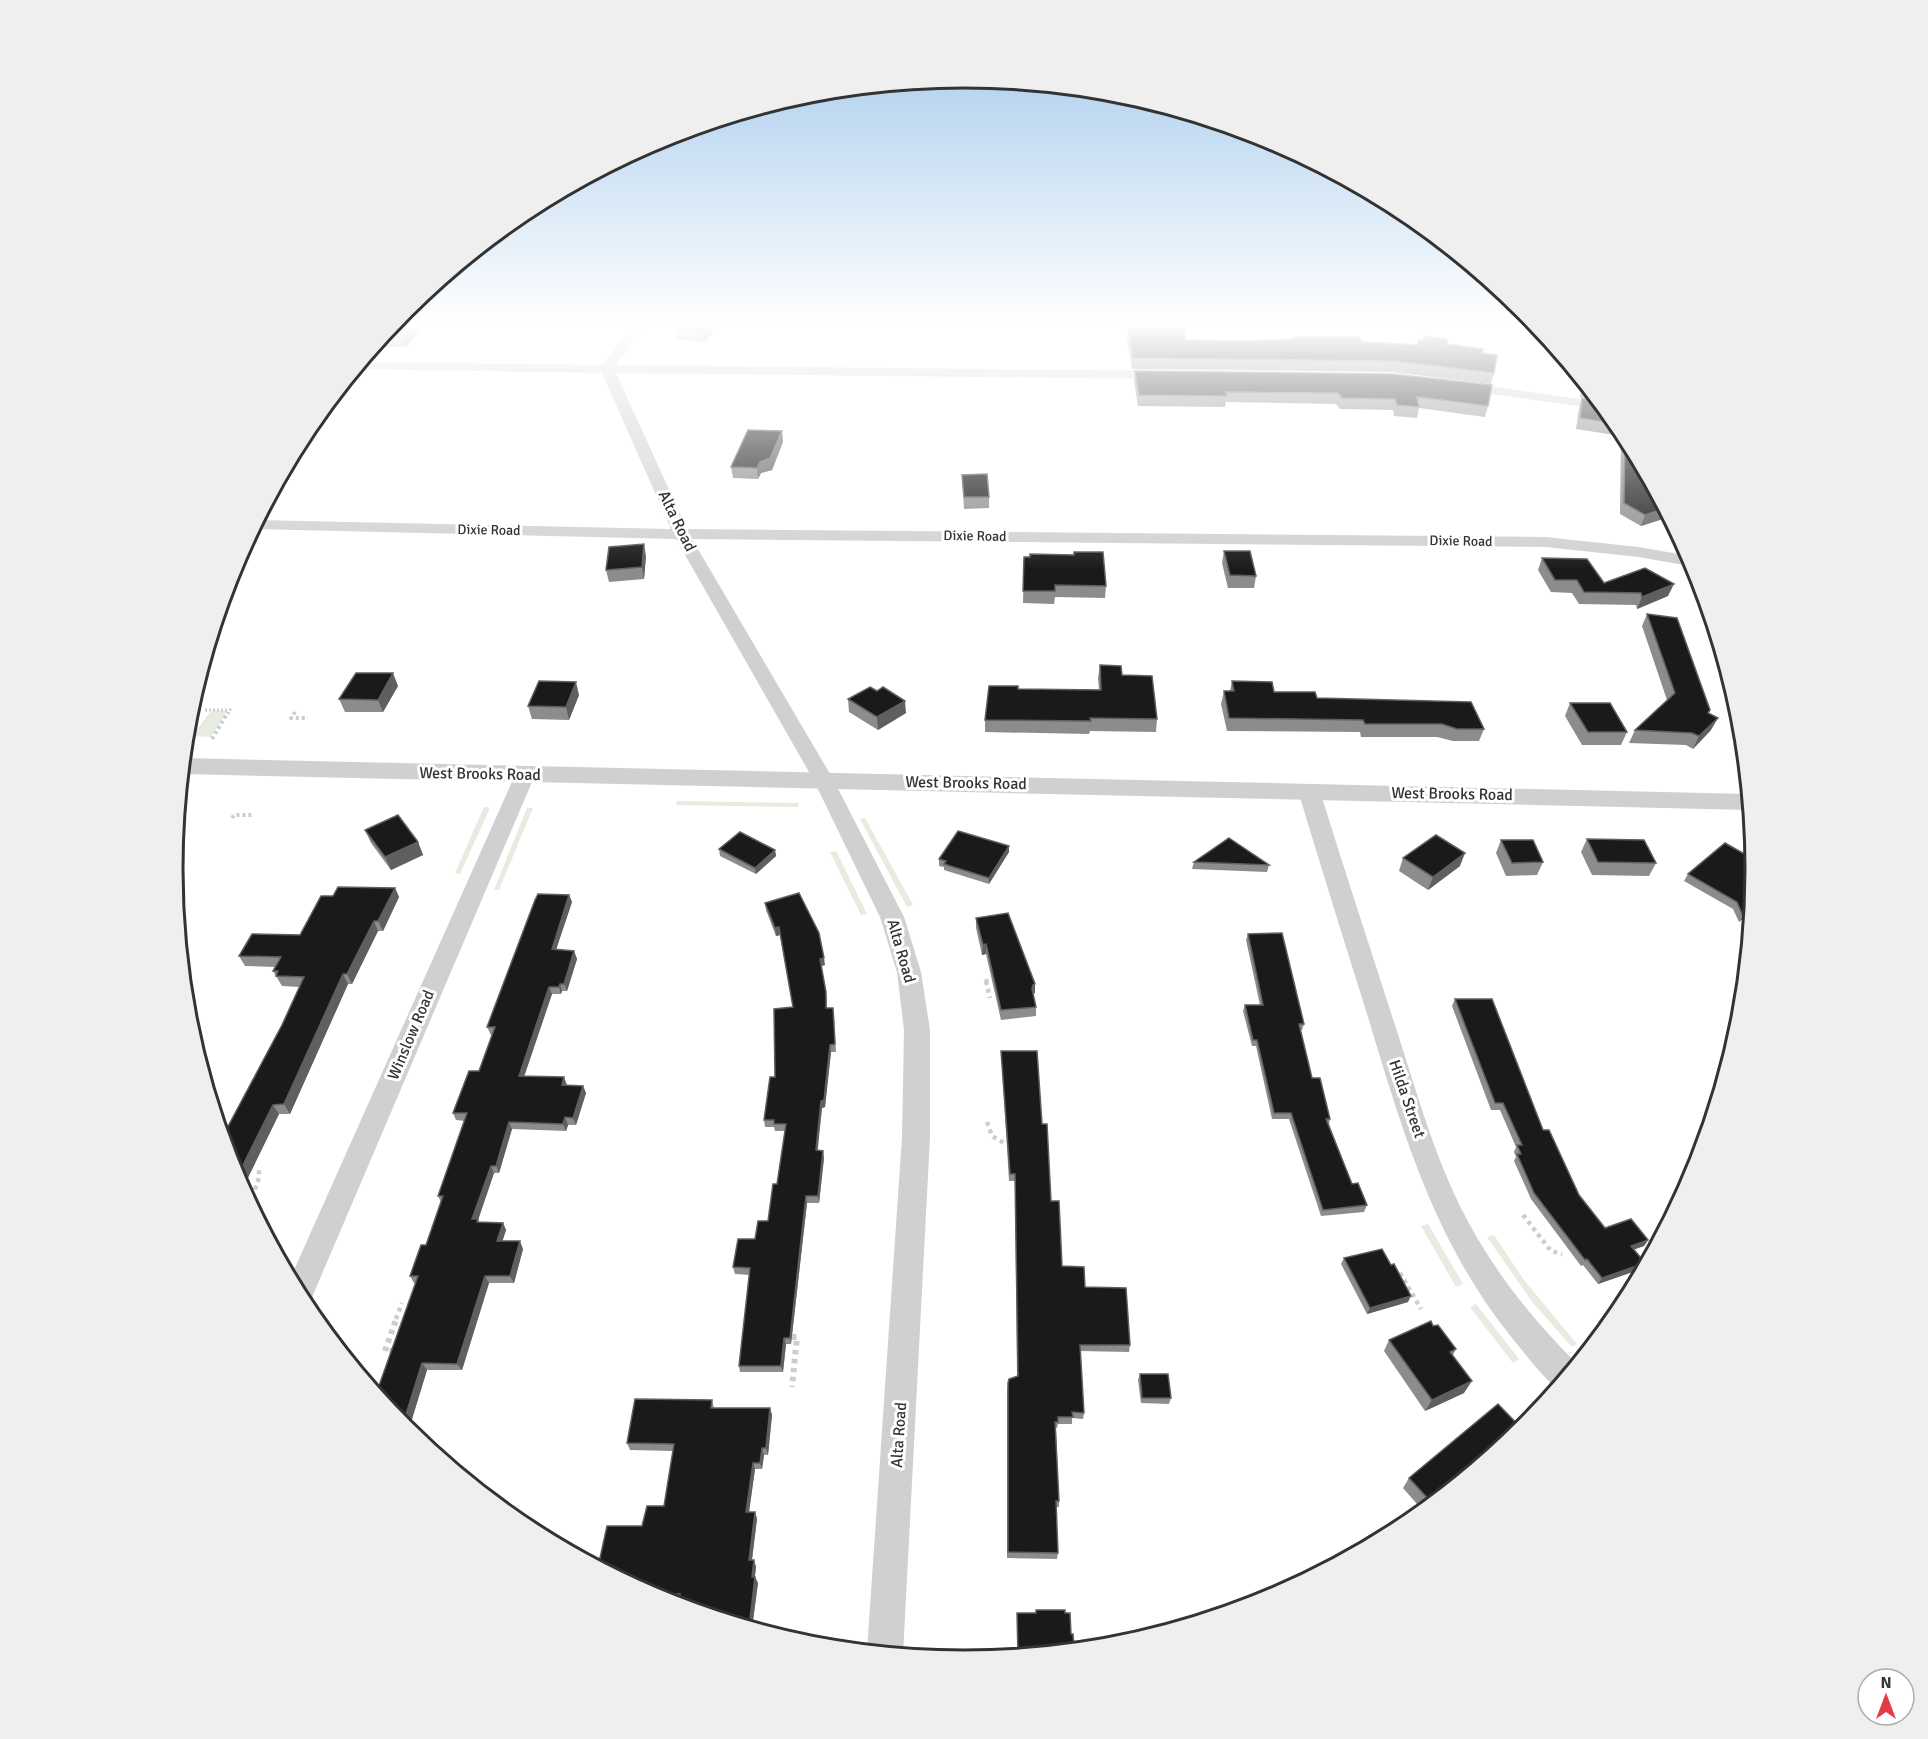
<svg xmlns="http://www.w3.org/2000/svg" width="1928" height="1739" viewBox="0 0 1928 1739" font-family="Signika,sans-serif">
<style>
.green{fill:#e6ecdf}
.lines{fill:none;stroke-linecap:round;stroke-linejoin:round}
.path-far3{stroke:#cdcdcd;stroke-width:3;stroke-dasharray:2 2;stroke-linecap:butt}
.path-far2{stroke:#cdcdcd;stroke-width:4;stroke-dasharray:3 3;stroke-linecap:butt}
.path-far1{stroke:#cdcdcd;stroke-width:4.5;stroke-dasharray:4 4;stroke-linecap:butt}
.path{stroke:#cdcdcd;stroke-width:6;stroke-dasharray:4.5 4.5;stroke-linecap:butt}
.minor{fill:#d0d0d0;fill-rule:evenodd}
.tertiary{fill:#d0d0d0;fill-rule:evenodd}
.wall{fill:#8c8c8c}
.shaded-wall{fill:#5f5f5f}
.building{fill:#1a1a1a;stroke:#5f5f5f;stroke-width:1.5}
.labels{text-anchor:middle;dominant-baseline:central;stroke-width:6;stroke-linejoin:round;paint-order:stroke}
.far-street-label{font-size:14px;fill:#333;stroke:#fff}
.street-label{font-size:16px;fill:#333;stroke:#fff}
.rim{fill:none;stroke:#333;stroke-width:3}
</style>
<rect width="100%" height="100%" fill="#fff"/>
<g class="green">
<polygon points="211,711 227,711 211,737 192,736"/>
<polygon points="677,801 799,803 798,807 676,805"/>
<polygon points="484,807 489,807 489,810 460,874 455,873"/>
<polygon points="527,808 533,808 499,890 494,890"/>
<polygon points="865,818 913,905 907,907 860,819"/>
<polygon points="836,851 867,914 861,915 830,852"/>
<polygon points="1428,1224 1463,1284 1456,1287 1421,1226"/>
<polygon points="1494,1235 1524,1280 1577,1344 1572,1347 1533,1303 1487,1237"/>
<polygon points="1476,1304 1519,1359 1513,1363 1470,1307"/>
</g>
<g class="lines">
<g class="path-far3">
<polyline points="205,710 229,710"/>
<polyline points="228,714 231,708"/>
<polyline points="294,714 296,710"/>
</g>
<g class="path-far2">
<polyline points="295,712 291,718 308,718"/>
<polyline points="212,739 228,712"/>
<polyline points="232,818 234,815 253,815"/>
<polyline points="986,979 987,982"/>
</g>
<g class="path-far1">
<polyline points="986,981 990,998"/>
<polyline points="987,1122 992,1136 1004,1143"/>
<polyline points="252,1197 259,1178 259,1169"/>
<polyline points="1523,1215 1551,1251 1562,1254"/>
<polyline points="1400,1273 1421,1309"/>
<polyline points="396,1319 402,1303"/>
</g>
<g class="path">
<polyline points="792,1337 797,1337 792,1387"/>
<polyline points="394,1351 385,1351 397,1317"/>
</g>
<g class="minor">
<polygon points="631,327 643,327 616,365 1166,371 1173,375 1166,379 616,373 687,529 1545,537 1639,547 1690,556 1695,567 1639,557 1545,547 692,539 833,779 904,917 921,972 930,1030 930,1137 903,1655 867,1651 902,1137 904,1030 897,972 880,917 813,779 676,539 253,529 258,520 671,529 602,373 355,369 361,362 603,365"/>
<polygon points="1462,382 1600,402 1606,410 1457,389 1455,386"/>
<polygon points="525,768 532,770 535,775 313,1295 309,1305 304,1307 290,1279 515,775 518,770"/>
<path d="M 1309,784 L 1316,786 L 1320,791 C 1343,866 1368,941 1392,1016 C 1413,1079 1430,1144 1459,1204 C 1488,1264 1530,1317 1577,1364 L 1557,1389 C 1540,1374 1526,1355 1512,1338 C 1434,1241 1403,1133 1368,1017 C 1344,942 1321,866 1298,791 L 1302,786 Z"/>
</g>
<polygon class="tertiary" points="183,758 1748,794 1750,810 183,774"/>
</g>
<g class="wall">
<polygon points="390,327 423,327 406,347 374,347"/>
<polygon points="716,327 705,342 677,339 676,329"/>
<polygon points="1136,327 1185,327 1186,340 1245,341 1295,339 1295,337 1417,345 1418,340 1423,341 1424,336 1447,344 1482,353 1494,373 1491,384 1391,372 1132,369 1127,339 1128,328 1136,329"/>
<polygon points="1135,371 1393,374 1488,406 1485,417 1419,408 1417,418 1394,416 1393,410 1340,409 1336,404 1226,402 1225,407 1138,406 1134,381"/>
<polygon points="1582,381 1597,399 1580,397"/>
<polygon points="1582,398 1597,400 1622,430 1669,517 1641,526 1620,514 1621,436 1576,429 1579,408"/>
<polygon points="782,431 783,442 772,470 761,473 758,479 733,478 731,467"/>
<polygon points="962,475 989,497 989,508 964,509"/>
<polygon points="1224,551 1256,576 1254,588 1228,588 1222,563"/>
<polygon points="1074,555 1106,586 1105,598 1055,597 1054,604 1023,603 1024,557"/>
<polygon points="646,556 644,579 609,582 606,570"/>
<polygon points="1542,558 1604,583 1668,596 1637,609 1636,605 1579,604 1572,593 1551,592 1538,570"/>
<polygon points="1647,614 1709,714 1711,730 1693,749 1686,745 1629,743 1635,730 1667,700 1642,626"/>
<polygon points="1100,665 1122,675 1157,719 1156,732 1090,731 1089,734 985,732 985,720 1018,689 1099,690 1098,678"/>
<polygon points="1232,681 1274,692 1317,698 1484,729 1479,741 1453,741 1437,737 1361,737 1360,732 1227,731 1221,704 1224,691 1230,691"/>
<polygon points="398,686 383,712 345,712 339,699"/>
<polygon points="579,695 569,720 532,719 528,706"/>
<polygon points="848,699 906,713 878,730 849,712"/>
<polygon points="1570,703 1627,732 1621,745 1582,745 1565,716"/>
<polygon points="365,830 418,842 423,855 391,870 371,843"/>
<polygon points="1587,839 1656,863 1649,876 1592,875 1581,852"/>
<polygon points="1501,840 1543,862 1537,875 1506,876 1496,853"/>
<polygon points="719,849 775,850 776,856 756,874 720,856"/>
<polygon points="1009,852 989,884 944,870 944,867 939,866 939,859"/>
<polygon points="1403,858 1460,866 1428,890 1399,871"/>
<polygon points="1194,862 1269,865 1267,872 1192,869"/>
<polygon points="1755,870 1751,911 1739,922 1733,909 1684,881 1688,874"/>
<polygon points="395,888 399,897 383,931 378,931 352,984 348,984 290,1114 279,1114 242,1190 233,1172 225,1132 282,1025 300,987 282,986 273,971 276,967 245,966 239,956 300,935 333,896"/>
<polygon points="569,895 572,902 556,949 574,951 577,959 567,991 562,991 561,994 552,994 524,1076 566,1085 583,1086 586,1093 576,1125 568,1125 566,1131 512,1129 499,1173 494,1173 478,1220 479,1222 503,1223 506,1230 502,1241 523,1249 514,1283 489,1283 462,1370 427,1370 408,1432 404,1429 415,1283 414,1283 410,1276 426,1245 441,1202 438,1196 465,1121 456,1120 453,1113 479,1071 492,1035 491,1035 487,1027"/>
<polygon points="765,903 825,965 821,966 827,999 827,1008 834,1015 836,1052 831,1052 825,1107 822,1108 817,1150 824,1158 819,1203 807,1203 791,1344 786,1344 783,1372 740,1372 739,1366 750,1275 735,1274 733,1267 755,1239 768,1221 777,1184 785,1131 775,1131 774,1127 765,1127 764,1120 793,1007 780,935 776,936 766,910"/>
<polygon points="1748,916 1751,916 1749,940 1743,925"/>
<polygon points="976,918 1035,993 1033,994 1036,1007 1036,1016 1001,1020 986,954 982,955 976,928"/>
<polygon points="1248,934 1304,1024 1302,1030 1300,1030 1312,1078 1330,1119 1329,1124 1352,1184 1367,1205 1364,1212 1321,1216 1289,1119 1272,1119 1256,1046 1252,1046 1243,1011 1245,1005 1260,1005 1246,940"/>
<polygon points="1455,999 1543,1130 1579,1195 1605,1228 1648,1240 1644,1246 1634,1249 1645,1263 1641,1269 1598,1284 1583,1265 1581,1266 1531,1199 1514,1161 1516,1157 1514,1152 1516,1147 1500,1110 1491,1110 1452,1006"/>
<polygon points="1001,1051 1042,1124 1051,1201 1062,1266 1085,1287 1130,1345 1129,1352 1080,1351 1084,1413 1083,1419 1072,1418 1072,1424 1058,1424 1057,1428 1056,1428 1059,1501 1059,1507 1056,1507 1058,1553 1057,1559 1007,1558 1007,1389 1017,1377 1015,1181 1009,1181"/>
<polygon points="1344,1258 1408,1302 1367,1314 1341,1264"/>
<polygon points="1433,1326 1456,1349 1453,1355 1464,1393 1425,1411 1384,1351 1389,1340"/>
<polygon points="1140,1374 1171,1398 1169,1404 1141,1403 1138,1380"/>
<polygon points="712,1400 714,1408 770,1408 772,1415 768,1455 764,1455 762,1469 755,1469 749,1512 755,1512 757,1519 752,1560 754,1560 756,1567 755,1577 758,1583 752,1628 679,1606 680,1600 658,1599 598,1567 664,1506 673,1451 630,1450 627,1443"/>
<polygon points="1523,1430 1423,1511 1403,1488 1409,1478"/>
</g>
<g class="shaded-wall">
<polygon points="405,327 423,327 406,347 401,332"/>
<polygon points="707,327 716,327 705,342 703,331"/>
<polygon points="782,431 783,442 772,470 761,473 758,479 757,468 760,462"/>
<polygon points="1664,509 1669,517 1641,526 1645,515"/>
<polygon points="644,544 646,556 644,579 642,567"/>
<polygon points="1674,584 1668,596 1637,609 1642,597"/>
<polygon points="393,673 398,686 383,712 378,700"/>
<polygon points="576,682 579,695 569,720 566,707"/>
<polygon points="905,701 906,713 878,730 877,717"/>
<polygon points="1718,718 1711,730 1693,749 1699,736"/>
<polygon points="418,842 423,855 391,870 385,857"/>
<polygon points="1009,846 1009,852 989,884 989,878"/>
<polygon points="775,850 776,856 756,874 755,868"/>
<polygon points="1465,853 1460,866 1428,890 1433,877"/>
<polygon points="395,888 399,897 383,931 378,921"/>
<polygon points="569,895 572,902 554,956 552,949"/>
<polygon points="1752,908 1751,911 1739,922 1743,916"/>
<polygon points="374,921 378,931 352,984 347,974"/>
<polygon points="779,927 780,935 776,936 775,928"/>
<polygon points="986,944 986,954 982,955 983,945"/>
<polygon points="574,951 577,959 567,991 564,984"/>
<polygon points="824,958 825,965 821,966 820,959"/>
<polygon points="343,974 348,984 290,1114 284,1104"/>
<polygon points="560,984 562,991 561,994 559,987"/>
<polygon points="1035,984 1035,993 1032,994 1033,985"/>
<polygon points="549,987 552,994 522,1083 519,1076"/>
<polygon points="830,1045 831,1052 825,1107 822,1108 817,1157 816,1150 821,1101"/>
<polygon points="564,1077 567,1085 562,1085"/>
<polygon points="583,1086 586,1093 576,1125 573,1118"/>
<polygon points="273,1105 279,1114 242,1190 236,1179"/>
<polygon points="565,1117 568,1125 566,1131 563,1124"/>
<polygon points="509,1122 512,1129 499,1173 496,1166"/>
<polygon points="823,1151 824,1158 819,1203 818,1196"/>
<polygon points="491,1166 494,1173 478,1220 482,1227 472,1219"/>
<polygon points="806,1196 807,1203 791,1344 790,1338"/>
<polygon points="503,1223 506,1230 500,1249 497,1241"/>
<polygon points="1648,1240 1644,1246 1627,1252 1631,1246"/>
<polygon points="520,1241 523,1249 514,1283 510,1276"/>
<polygon points="1645,1263 1641,1269 1598,1284 1602,1278"/>
<polygon points="485,1276 489,1283 462,1370 457,1364"/>
<polygon points="1411,1296 1408,1302 1367,1314 1370,1308"/>
<polygon points="784,1338 786,1344 783,1372 781,1366"/>
<polygon points="422,1363 427,1370 408,1432 402,1427"/>
<polygon points="1472,1381 1464,1393 1425,1411 1432,1400"/>
<polygon points="770,1408 772,1415 768,1455 766,1448"/>
<polygon points="762,1448 764,1455 762,1469 760,1463"/>
<polygon points="753,1463 755,1469 748,1519 746,1512"/>
<polygon points="755,1512 757,1519 751,1567 749,1560"/>
<polygon points="754,1560 756,1567 754,1583 752,1577"/>
<polygon points="755,1577 758,1583 752,1628 749,1627"/>
</g>
<g class="building">
<polygon points="390,327 405,327 401,332 387,331"/>
<polygon points="677,327 707,327 703,331 676,329"/>
<polygon points="1139,327 1185,327 1186,340 1245,341 1296,339 1295,337 1359,337 1362,342 1418,345 1418,340 1424,341 1424,336 1447,339 1447,344 1483,349 1482,353 1497,355 1494,373 1394,361 1133,358 1128,328 1139,329"/>
<polygon points="1135,371 1393,374 1492,385 1488,406 1417,397 1419,407 1397,405 1395,399 1342,398 1338,393 1226,392 1227,396 1139,395"/>
<polygon points="1582,398 1597,400 1617,424 1580,418"/>
<polygon points="748,430 782,431 770,458 760,462 757,468 731,467"/>
<polygon points="1625,435 1664,509 1645,515 1624,503"/>
<polygon points="987,474 989,497 964,497 962,475"/>
<polygon points="644,544 642,567 606,570 609,547"/>
<polygon points="1224,551 1250,551 1256,576 1230,575"/>
<polygon points="1074,552 1103,552 1106,586 1055,585 1055,591 1023,591 1024,557 1030,557 1030,554 1074,555"/>
<polygon points="1542,558 1587,559 1604,583 1645,568 1674,584 1642,597 1641,593 1584,592 1577,580 1555,580"/>
<polygon points="1647,614 1677,618 1710,710 1708,713 1718,718 1699,736 1692,733 1635,730 1675,693"/>
<polygon points="1100,665 1121,666 1122,675 1152,676 1157,719 1090,718 1091,721 985,720 989,686 1018,686 1018,689 1101,690"/>
<polygon points="356,673 393,673 378,700 339,699"/>
<polygon points="539,681 576,682 566,707 528,706"/>
<polygon points="1232,681 1272,682 1274,692 1315,692 1317,698 1471,702 1484,729 1457,729 1442,724 1365,724 1363,720 1229,718 1224,691 1234,691"/>
<polygon points="870,687 877,691 883,687 905,701 877,717 848,699"/>
<polygon points="1570,703 1610,703 1627,732 1588,732"/>
<polygon points="398,815 418,842 385,857 365,830"/>
<polygon points="958,831 1009,846 989,878 944,864 946,861 939,859"/>
<polygon points="740,832 775,850 755,868 719,849"/>
<polygon points="1436,835 1465,853 1433,877 1403,858"/>
<polygon points="1229,838 1269,865 1194,862"/>
<polygon points="1587,839 1644,840 1656,863 1598,862"/>
<polygon points="1501,840 1533,840 1543,862 1512,863"/>
<polygon points="1725,843 1755,860 1755,870 1752,908 1743,916 1737,902 1688,874"/>
<polygon points="338,887 395,888 378,921 374,921 347,974 343,974 284,1104 273,1105 236,1179 233,1172 221,1132 225,1132 282,1025 304,977 276,976 278,971 273,971 281,957 239,956 252,934 300,935 321,896 333,896"/>
<polygon points="799,893 819,933 824,958 820,959 826,992 826,1008 833,1008 835,1044 830,1045 824,1100 821,1101 816,1150 823,1151 818,1196 806,1196 790,1338 784,1338 781,1366 739,1366 750,1268 733,1267 738,1239 755,1239 758,1221 768,1221 773,1184 777,1184 786,1124 774,1124 774,1120 764,1120 770,1077 775,1077 774,1009 793,1007 779,927 775,928 765,903"/>
<polygon points="538,894 569,895 552,949 574,951 564,984 560,984 559,987 549,987 519,1076 564,1077 562,1085 583,1086 573,1118 565,1117 563,1124 509,1122 496,1166 491,1166 472,1219 478,1219 477,1222 503,1223 497,1241 520,1241 510,1276 485,1276 457,1364 422,1363 402,1427 376,1394 418,1276 410,1276 421,1245 426,1245 443,1196 438,1196 467,1113 453,1113 469,1071 479,1071 495,1027 487,1027 535,900"/>
<polygon points="1008,913 1035,984 1033,985 1032,989 1036,1007 1001,1010 986,944 983,945 976,918"/>
<polygon points="1282,933 1304,1024 1299,1024 1312,1078 1320,1078 1330,1119 1326,1119 1352,1184 1358,1183 1367,1205 1323,1210 1291,1113 1274,1113 1257,1040 1253,1040 1245,1005 1263,1005 1248,934"/>
<polygon points="1455,999 1492,999 1543,1130 1549,1130 1579,1195 1605,1228 1631,1219 1648,1240 1631,1246 1645,1263 1602,1278 1587,1259 1585,1260 1534,1193 1517,1154 1521,1154 1517,1145 1522,1145 1503,1103 1495,1103"/>
<polygon points="1001,1051 1037,1051 1042,1124 1047,1124 1051,1201 1059,1201 1062,1266 1084,1267 1085,1287 1126,1288 1130,1345 1080,1345 1084,1413 1072,1412 1073,1417 1058,1417 1058,1422 1055,1422 1059,1501 1056,1501 1058,1553 1008,1552 1008,1383 1009,1379 1018,1376 1015,1174 1010,1174"/>
<polygon points="1382,1249 1391,1265 1394,1264 1411,1296 1370,1308 1344,1258"/>
<polygon points="1431,1321 1433,1326 1438,1325 1456,1349 1450,1352 1472,1381 1432,1400 1389,1340"/>
<polygon points="1140,1374 1168,1374 1171,1398 1142,1398"/>
<polygon points="635,1399 712,1400 711,1408 770,1408 766,1448 762,1448 760,1463 753,1463 746,1512 755,1512 749,1560 754,1560 752,1577 755,1577 749,1627 679,1606 680,1594 647,1593 598,1567 607,1526 642,1526 647,1506 664,1506 674,1444 627,1443"/>
<polygon points="1498,1404 1523,1430 1433,1504 1409,1478"/>
<polygon points="1036,1610 1065,1610 1065,1613 1070,1613 1071,1634 1073,1634 1074,1650 1018,1656 1017,1613 1036,1613"/>
</g>
<linearGradient id="sky" x2="0" y2="1"><stop stop-color="#9ec6ea"/><stop offset="0.57" stop-color="#fff"/><stop offset="1" stop-color="#fff" stop-opacity="0"/></linearGradient>
<rect width="1928" height="570" fill="url(#sky)"/>
<g class="labels">
<g class="far-street-label">
<text transform="translate(489 530) rotate(1)">Dixie Road</text>
<text transform="translate(975 536) rotate(1)">Dixie Road</text>
<text transform="translate(1461 541) rotate(1)">Dixie Road</text>
</g>
<g class="street-label">
<text transform="translate(677 521) rotate(64)">Alta Road</text>
<text transform="translate(480 774) rotate(1)">West Brooks Road</text>
<text transform="translate(966 783) rotate(1)">West Brooks Road</text>
<text transform="translate(1452 794) rotate(1)">West Brooks Road</text>
<text transform="translate(901 951) rotate(74)">Alta Road</text>
<text transform="translate(411 1035) rotate(-67)">Winslow Road</text>
<text transform="translate(1407 1099) rotate(71)">Hilda Street</text>
<text transform="translate(899 1435) rotate(-86)">Alta Road</text>
</g>
</g>
<path d="M0 0H1928V1739H0ZM183 869a781 781 0 1 1 1562 0a781 781 0 1 1-1562 0Z" fill="#efefef" fill-rule="evenodd"/>
<path class="rim" d="M183 869a781 781 0 1 1 1562 0a781 781 0 1 1-1562 0Z"/>
<g transform="translate(1886 1697)"><circle r="28" fill="#ffffff" stroke="#adadad" stroke-width="1.5"/>
<path d="M0-4.5L10 22L0 15L-10 22Z" fill="#e63946"/>
<text y="-9" font-size="16" font-weight="bold" text-anchor="middle" fill="#333333">N</text>
</g>
</svg>
